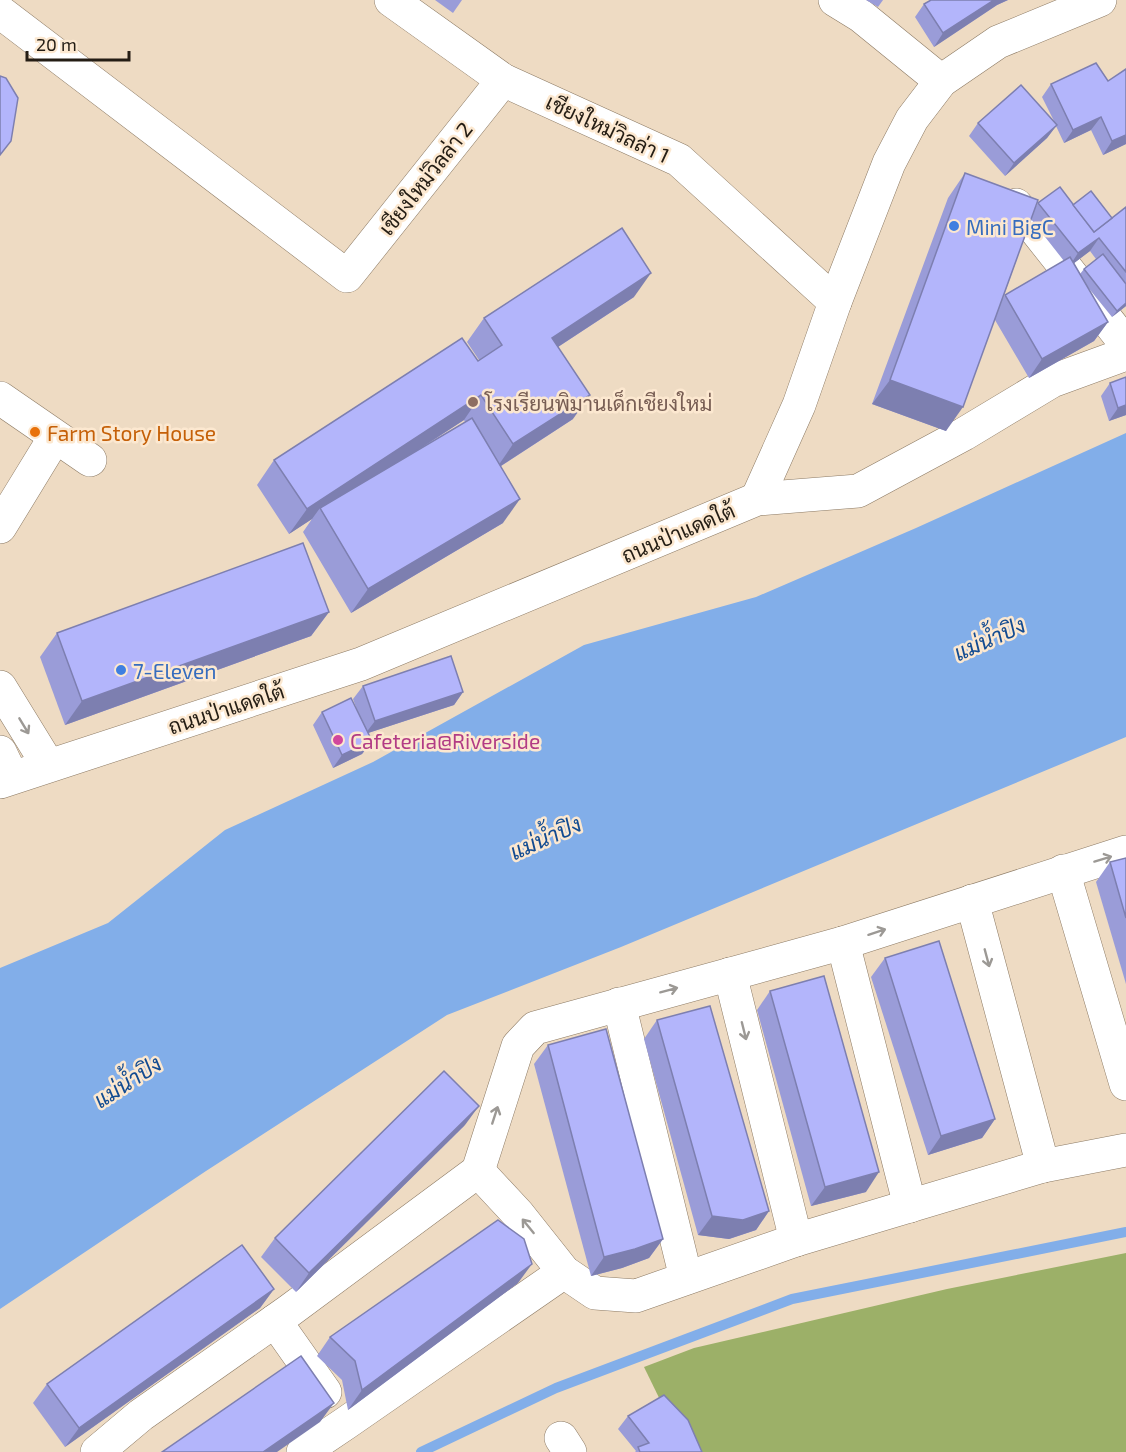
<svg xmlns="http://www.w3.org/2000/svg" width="1126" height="1452" viewBox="0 0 1126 1452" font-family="'Exo 2',Sarabun,sans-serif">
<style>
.forest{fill:#9cb068}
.water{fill:#82aee9}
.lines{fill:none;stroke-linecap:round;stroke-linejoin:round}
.stream{stroke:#82aee9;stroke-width:10}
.minor-casing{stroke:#8c7a64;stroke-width:34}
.minor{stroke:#fff;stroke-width:33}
.wall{fill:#9a9cd8;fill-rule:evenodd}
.shaded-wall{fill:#7d7fb0}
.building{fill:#b3b5fb;stroke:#7d7fb0;stroke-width:1.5}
.oneway{stroke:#9c9995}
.shop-dot{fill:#3f7fe0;stroke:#fce8d0;stroke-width:2}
.education-dot{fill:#8d6e63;stroke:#fce8d0;stroke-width:2}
.food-dot{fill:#e8710a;stroke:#fce8d0;stroke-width:2}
.hotel-dot{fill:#d1479c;stroke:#fce8d0;stroke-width:2}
.labels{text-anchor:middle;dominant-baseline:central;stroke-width:5;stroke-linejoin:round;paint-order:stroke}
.street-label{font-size:21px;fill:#241d14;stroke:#fce8d0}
.shop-label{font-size:21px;fill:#366cbe;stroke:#fce8d0;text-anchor:start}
.education-label{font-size:21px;fill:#785e54;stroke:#fce8d0;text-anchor:start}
.food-label{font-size:21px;fill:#c56008;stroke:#fce8d0;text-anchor:start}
.hotel-label{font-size:21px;fill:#b23c85;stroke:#fce8d0;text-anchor:start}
.water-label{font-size:22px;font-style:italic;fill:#124b91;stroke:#fce8d0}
</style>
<rect width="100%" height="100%" fill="#eedbc3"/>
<polygon class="forest" points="1126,1253 1126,1452 692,1452 665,1410 644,1367 694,1348 947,1289"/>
<polygon class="water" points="1126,433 1126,737 621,947 447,1015 206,1171 0,1309 0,968 108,923 225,830 373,762 584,645 756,597 916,528"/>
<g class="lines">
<polyline class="stream" points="421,1452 556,1388 792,1299 1126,1232"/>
<g class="minor-casing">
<g id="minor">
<polyline points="391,0 503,80 679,160 835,302"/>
<polyline points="835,0 861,16 941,81"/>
<polyline points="0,12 347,276 503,80"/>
<polyline points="1016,205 1126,344"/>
<polyline points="0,398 90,460"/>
<polyline points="757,499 799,405 835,302 889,163 912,119 941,81 998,42 1100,0"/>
<polyline points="0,527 55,437"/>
<polyline points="0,687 48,765"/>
<polyline points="0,752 12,777"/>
<polyline points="0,782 361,664 757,499 858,491 964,434 1052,381 1126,354"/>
<polyline points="1063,871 1126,1084"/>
<polyline points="972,901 1043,1166"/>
<polyline points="843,943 910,1206"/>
<polyline points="730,974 796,1240"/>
<polyline points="619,1004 686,1278"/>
<polyline points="478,1171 518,1214 564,1272 595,1293 636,1296 796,1240 1043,1166 1126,1150"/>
<polyline points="275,1321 325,1392"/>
<polyline points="561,1438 570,1452"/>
<polyline points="97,1452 141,1415 289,1311 478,1171 518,1046 535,1028 843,943 1126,852"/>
<polyline points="303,1452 346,1423 564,1272"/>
</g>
</g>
<use href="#minor" class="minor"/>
</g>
<g class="wall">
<polygon points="435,0 462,0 453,13"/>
<polygon points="866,0 883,0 878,7"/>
<polygon points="931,0 1008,0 997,5 934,47 915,17 924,4"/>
<polygon points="1096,63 1126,144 1103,155 1091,130 1064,143 1056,126 1047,138 1005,176 969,136 978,123 1054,121 1042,97 1051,84"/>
<path d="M 965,173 L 1036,206 L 1038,203 L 1073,205 L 1112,218 L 1126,207 L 1126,306 L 1112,317 L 1086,285 L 1108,322 L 1094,341 L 1029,378 L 995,320 L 946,431 L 872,404 L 948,198 ZM 1031,219 L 1064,261 L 1005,295 L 1003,298 ZM 1090,251 L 1096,259 L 1084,269 L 1080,274 L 1074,263 Z"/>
<path d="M 634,297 L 558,347 L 573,419 L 501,466 L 503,523 L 351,613 L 303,532 L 312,519 L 289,534 L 257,485 L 274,460 L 479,360 L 467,342 L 484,318 ZM 464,420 L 465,422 L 420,449 Z"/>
<polygon points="1110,383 1126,415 1109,421 1101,396"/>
<polygon points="329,612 311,636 65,725 40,657 57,633"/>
<polygon points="363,686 463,692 454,705 368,733 372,741 362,754 333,768 313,725 322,712 358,713 353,699"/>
<polygon points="1126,858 1126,984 1096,882 1110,862"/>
<polygon points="885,958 995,1119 982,1138 928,1155 871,977"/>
<polygon points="770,991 866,1192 811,1206 757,1010"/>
<polygon points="657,1020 769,1211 756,1230 729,1239 698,1235 644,1039"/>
<polygon points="548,1045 663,1239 649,1258 622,1268 591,1276 534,1064"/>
<polygon points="465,1125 296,1292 261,1257 275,1238"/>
<polygon points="518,1283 348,1410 342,1380 317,1356 330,1337"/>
<polygon points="274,1289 260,1308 65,1447 33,1403 47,1384"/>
<polygon points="628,1416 702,1452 635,1452 636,1451 618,1429"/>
</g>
<g class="shaded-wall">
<polygon points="994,0 1008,0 997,5 934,47 943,33"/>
<polygon points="1101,117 1091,130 1064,143 1073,130"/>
<polygon points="1057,125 1047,138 1005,176 1014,163"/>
<polygon points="1126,135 1126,144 1103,155 1112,141"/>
<polygon points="1099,238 1090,251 1069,267 1078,253"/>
<polygon points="651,273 634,297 535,362 552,338"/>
<polygon points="1126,303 1126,306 1112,317 1117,311"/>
<polygon points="1108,322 1094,341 1029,378 1042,359"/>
<polygon points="890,380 963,407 946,431 872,404"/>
<polygon points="481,395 464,420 322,512 320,508 312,519 289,534 307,509"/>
<polygon points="590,395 573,419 496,469 513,444"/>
<polygon points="1126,405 1126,415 1109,421 1118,408"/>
<polygon points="520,499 503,523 351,613 368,589"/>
<polygon points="329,612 311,636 65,725 82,701"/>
<polygon points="463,692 454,705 365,734 375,721"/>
<polygon points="372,741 362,754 333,768 342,755"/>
<polygon points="479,1106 465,1125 296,1292 309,1273"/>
<polygon points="995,1119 982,1138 928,1155 941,1136"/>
<polygon points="879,1172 866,1192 811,1206 825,1187"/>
<polygon points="769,1211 756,1230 729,1239 698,1235 712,1216"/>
<polygon points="663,1239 649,1258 622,1268 591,1276 604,1257"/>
<polygon points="532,1264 518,1283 348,1410 362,1390"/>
<polygon points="274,1289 260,1308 65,1447 79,1428"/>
<polygon points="334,1403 320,1422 277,1452 263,1452"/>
</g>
<g class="building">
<polygon points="931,0 994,0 943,33 924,4"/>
<polygon points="1096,63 1108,81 1126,69 1126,135 1112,141 1101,117 1073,130 1051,84"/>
<polygon points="0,76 6,78 18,98 11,141 0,155"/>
<polygon points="1021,85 1057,125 1014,163 978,123"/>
<polygon points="965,173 1038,200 963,407 890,380"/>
<polygon points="1060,187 1094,232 1126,207 1126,272 1099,238 1078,253 1038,203"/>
<polygon points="1091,191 1112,218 1094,232 1073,205"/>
<polygon points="622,228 651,273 552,338 590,395 513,444 481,395 307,509 274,460 462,338 478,361 502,345 484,318"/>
<polygon points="1103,254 1126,284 1126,303 1117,311 1084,269"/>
<polygon points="1070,257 1108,322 1042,359 1005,295"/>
<polygon points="1126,377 1126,405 1118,408 1110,383"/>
<polygon points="472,418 520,499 368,589 320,508"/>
<polygon points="303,543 329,612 82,701 57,633"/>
<polygon points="451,656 463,692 375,721 363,686"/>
<polygon points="351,698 372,741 342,755 322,712"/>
<polygon points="1126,858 1126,918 1110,862"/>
<polygon points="939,941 995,1119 941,1136 885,958"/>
<polygon points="824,976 879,1172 825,1187 770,991"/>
<polygon points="710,1006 769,1211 743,1220 712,1216 657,1020"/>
<polygon points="606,1029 663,1239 635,1249 604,1257 548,1045"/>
<polygon points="444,1071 479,1106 309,1273 275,1238"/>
<polygon points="498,1220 524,1239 532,1264 362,1390 355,1361 330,1337"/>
<polygon points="242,1245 274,1289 79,1428 47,1384"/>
<polygon points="301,1356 334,1403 263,1452 162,1452"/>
<polygon points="664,1395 688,1420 702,1452 640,1452 638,1447 649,1443 628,1416"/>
</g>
<defs><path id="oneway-shaft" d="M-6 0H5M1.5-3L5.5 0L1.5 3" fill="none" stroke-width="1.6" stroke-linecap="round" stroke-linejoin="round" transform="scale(1.5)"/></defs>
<g class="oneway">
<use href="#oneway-shaft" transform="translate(24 726) rotate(59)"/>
<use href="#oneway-shaft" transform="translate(1103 859) rotate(-17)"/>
<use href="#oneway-shaft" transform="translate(877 932) rotate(-18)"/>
<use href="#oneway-shaft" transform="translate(987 958) rotate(75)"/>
<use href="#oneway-shaft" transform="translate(669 990) rotate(-15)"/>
<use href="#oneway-shaft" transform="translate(744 1031) rotate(76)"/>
<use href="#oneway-shaft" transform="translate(495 1115) rotate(-72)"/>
<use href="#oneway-shaft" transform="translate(528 1226) rotate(-129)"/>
</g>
<g class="shop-dot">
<circle cx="954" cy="226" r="6"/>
<circle cx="121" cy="670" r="6"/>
</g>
<circle class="education-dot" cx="473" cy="402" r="6"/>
<circle class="food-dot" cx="35" cy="432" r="6"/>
<circle class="hotel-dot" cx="338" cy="740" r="6"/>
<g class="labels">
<g class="street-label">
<text transform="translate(608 128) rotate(25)">เชียงใหม่วิลล่า 1</text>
<text transform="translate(425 178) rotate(-52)">เชียงใหม่วิลล่า 2</text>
<text transform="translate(678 532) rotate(-23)">ถนนป่าแดดใต้</text>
<text transform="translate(226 708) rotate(-18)">ถนนป่าแดดใต้</text>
</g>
<g class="shop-label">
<text x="966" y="226">Mini BigC</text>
<text x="133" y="670">7-Eleven</text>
</g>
<g class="education-label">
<text x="485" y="402">โรงเรียนพิมานเด็กเชียงใหม่</text>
</g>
<g class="food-label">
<text x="47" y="432">Farm Story House</text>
</g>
<g class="hotel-label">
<text x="350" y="740">Cafeteria@Riverside</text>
</g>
<g class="water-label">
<text transform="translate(989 638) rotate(-24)">แม่น้ำปิง</text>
<text transform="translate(545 837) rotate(-24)">แม่น้ำปิง</text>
<text transform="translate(127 1081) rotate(-33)">แม่น้ำปิง</text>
</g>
</g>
<path d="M27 51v9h102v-9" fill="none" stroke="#241d14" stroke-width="3"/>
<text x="36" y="51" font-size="18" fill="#241d14" stroke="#fce8d0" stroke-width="4.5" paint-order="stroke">20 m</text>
</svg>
